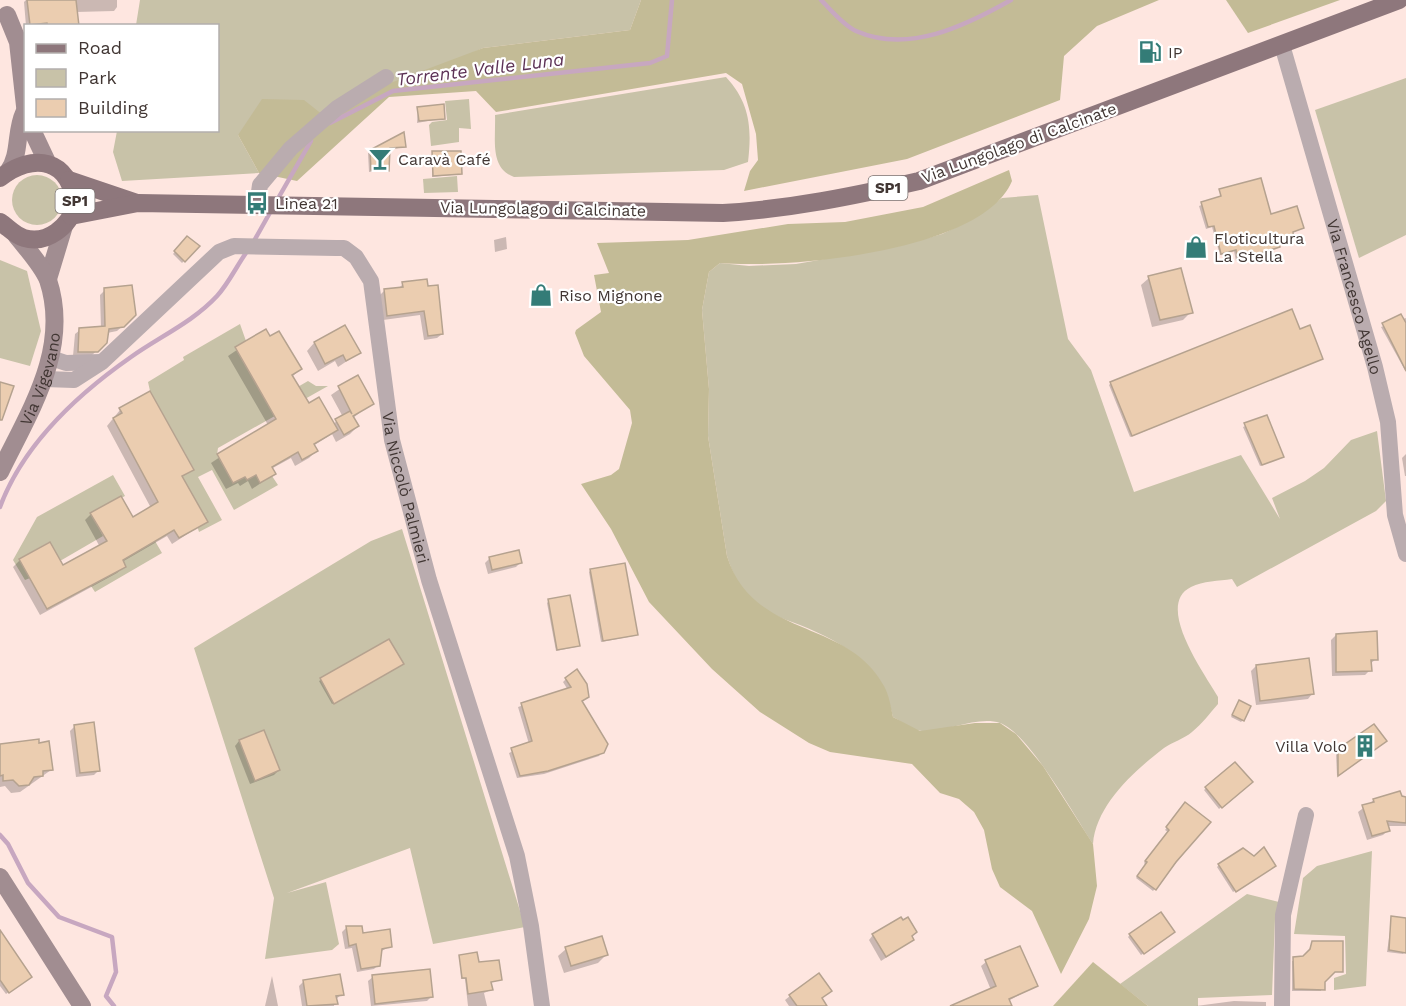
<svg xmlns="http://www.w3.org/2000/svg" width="1406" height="1006" viewBox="0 0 1406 1006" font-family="'Work Sans',sans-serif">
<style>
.green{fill:#c8c2a8}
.forest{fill:#c3bb96}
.shadow{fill:#0003}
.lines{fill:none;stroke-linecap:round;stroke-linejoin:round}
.stream{stroke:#c7a7c0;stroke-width:4.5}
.building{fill:#ebcdb0;stroke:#b5a28f;stroke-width:1.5}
.street{stroke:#baacaf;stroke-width:16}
.secondary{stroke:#a18d91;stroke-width:18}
.primary{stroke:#8e777c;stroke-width:18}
.labels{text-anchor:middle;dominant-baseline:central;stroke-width:4.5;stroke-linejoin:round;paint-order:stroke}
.shield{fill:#fff;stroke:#7a7270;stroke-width:1.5}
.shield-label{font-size:15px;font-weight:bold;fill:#413633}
.poi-label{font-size:16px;fill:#413633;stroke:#fff;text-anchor:start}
.street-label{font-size:16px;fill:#413633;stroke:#fff}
.water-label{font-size:18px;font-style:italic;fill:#5d3256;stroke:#fff}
</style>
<rect width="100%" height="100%" fill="#fee6e0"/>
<g class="green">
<polygon points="140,0 641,0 630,30 483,48 328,119 238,135 259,173 122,181 113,152 117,131 218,130 218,26 136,25"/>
<path d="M 726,77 C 750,103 752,128 748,162 L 724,170 L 514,177 C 489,168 496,138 495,115 Z"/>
<polygon points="1406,78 1406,235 1359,258 1315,110"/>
<polygon points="469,99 471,129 459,128 459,142 431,146 429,125 432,122 447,120 445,101"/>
<circle cx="37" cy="200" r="25"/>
<polygon points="457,176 458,192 424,193 423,179"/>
<path d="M 1038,195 L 1068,339 L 1091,370 L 1134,492 L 1241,455 L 1280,519 L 1272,498 L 1305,481 L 1324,468 L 1351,440 L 1377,431 L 1386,501 L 1376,511 L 1237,587 L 1232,579 C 1219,581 1203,581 1191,587 C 1154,605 1205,674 1218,697 L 1218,704 C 1210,713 1202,724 1192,732 C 1184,739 1172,742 1164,748 C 1134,771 1096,805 1093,844 C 1075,817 1029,733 1000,723 C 978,715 945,733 922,731 C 913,731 901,721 893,717 C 882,665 846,644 800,625 C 784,619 764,612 751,600 C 739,588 732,572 727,556 L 708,436 L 709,389 L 702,310 L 709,272 L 720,263 L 749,266 L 796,264 L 899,246 L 942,234 L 967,222 L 1002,198 Z"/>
<polygon points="0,260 27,271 41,331 30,366 0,358"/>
<polygon points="240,324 246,341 235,348 266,401 270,403 308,381 316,386 328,386 218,448 217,455 233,483 245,477 247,480 256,475 260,483 272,476 278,485 234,510 212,470 198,477 222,520 199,532 182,476 194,469 150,391 148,382 184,360 183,357"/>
<polygon points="113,475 125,496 91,513 103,536 60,561 49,542 19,559 30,578 25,580 13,560 37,517"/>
<polygon points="402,529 525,927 433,944 410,848 287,893 326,882 339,944 332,950 265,959 274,898 194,648 371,541"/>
<polygon points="155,541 162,553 95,592 91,586 125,567 123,560"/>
<polygon points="1372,851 1366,986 1334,990 1334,978 1346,974 1345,936 1294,934 1303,878 1317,866"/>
<polygon points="1247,894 1279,902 1275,919 1272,995 1198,998 1198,1006 1148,1006 1120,984"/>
</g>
<g class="forest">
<polygon points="641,0 1159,0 1097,26 1064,56 1060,100 907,159 744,191 750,171 758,160 756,134 742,84 726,73 496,112 476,91 389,97 297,181 259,173 238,135 262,99 304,100 328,119 385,85 483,48 630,30"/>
<polygon points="1226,0 1340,0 1248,33"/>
<path d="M 1009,170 L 1012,181 C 983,252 787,269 720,263 L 709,272 L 702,310 L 709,389 L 708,436 L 727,556 C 753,640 847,617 884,686 C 889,695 891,707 893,717 L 920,731 L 975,723 L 1000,723 L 1016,734 L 1043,766 L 1093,844 L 1097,886 L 1089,919 L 1061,974 L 1032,911 L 1000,887 L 992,869 L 984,830 L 974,812 L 959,799 L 940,793 L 912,764 L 830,752 L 809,743 L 760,712 L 712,669 L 649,602 L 611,529 L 581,484 L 611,475 L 619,469 L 632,423 L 630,410 L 584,356 L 575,333 L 576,330 L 601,312 L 594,275 L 609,273 L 597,243 L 688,240 L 788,224 L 845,222 L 923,207 Z"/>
<polygon points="1093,962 1148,1006 1053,1006"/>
</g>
<g class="shadow">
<polygon points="26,0 117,0 117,7 114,11 76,12 78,26 26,26 24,2"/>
<polygon points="418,108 444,118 417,123"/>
<polygon points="402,134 404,147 388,150 387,170 369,172 368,153"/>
<polygon points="433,153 461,174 432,177"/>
<polygon points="1220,190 1270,216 1302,228 1291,233 1290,240 1278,243 1276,249 1236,261 1234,251 1220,255 1212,227 1206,229 1199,206 1220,198"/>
<polygon points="506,237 507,249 495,252 494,240"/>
<polygon points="187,238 198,247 182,263 173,254"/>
<polygon points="1149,278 1191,312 1183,320 1152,327 1141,285"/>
<polygon points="403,284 442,334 437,338 424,340 420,315 383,320 380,295 384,291 398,289"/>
<polygon points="105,290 135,315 117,331 107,333 106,342 91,356 73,356 75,334 80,330 101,328 100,295"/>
<polygon points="1406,318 1406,372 1381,327"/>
<polygon points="345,327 359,353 338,367 335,361 318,371 307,351 314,343"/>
<polygon points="265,331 300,369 292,377 308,405 333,424 343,417 331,395 357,377 372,403 353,418 358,426 350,434 336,442 332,434 313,446 316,451 309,458 295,466 291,458 271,469 274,474 252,489 248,481 240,486 238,483 226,489 211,463 268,425 228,356"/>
<polygon points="1299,331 1319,360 1130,437 1109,385 1111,383"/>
<polygon points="120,410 192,469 181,478 206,522 172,544 167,536 122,562 124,566 117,573 40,615 13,567 20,560 62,567 100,547 85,520 91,514 132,519 151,508 107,426"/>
<polygon points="1266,417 1283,457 1260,466 1243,427"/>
<polygon points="1406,454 1406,476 1405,476 1402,458"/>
<polygon points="490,558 521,562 516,567 488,574 485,563"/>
<polygon points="591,570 636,634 634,636 601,642 589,572"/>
<polygon points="549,601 578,645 576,647 556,651 547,603"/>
<polygon points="1336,635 1376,659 1370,664 1370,670 1365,675 1332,676 1331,640"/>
<polygon points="389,641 400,666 332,704 319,681"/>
<polygon points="1256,666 1312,694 1308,699 1256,705 1251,671"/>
<polygon points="566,679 581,701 602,752 599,756 544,774 517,778 509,753 529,744 518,707 568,690 563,682"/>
<polygon points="1238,704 1243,720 1241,722 1231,717"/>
<polygon points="75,726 99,770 94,775 76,777 70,731"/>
<polygon points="239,741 279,770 274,775 250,784 235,746"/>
<polygon points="28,742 48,743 51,770 20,792 11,793 5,786 0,787 0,746"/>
<polygon points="1383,743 1337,776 1336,753 1339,750"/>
<polygon points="1235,764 1251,782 1219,809 1204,790"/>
<polygon points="1401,797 1406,798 1406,826 1387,826 1388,830 1383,835 1367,840 1358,812 1374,800"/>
<polygon points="1185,804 1209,823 1153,891 1136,878 1146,865 1144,863 1168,832 1165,830"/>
<polygon points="1219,865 1272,868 1233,892 1217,867"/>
<polygon points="1392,917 1406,919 1406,951 1403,954 1387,952"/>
<polygon points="347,927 390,946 380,952 378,965 374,969 357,972 352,948 345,949 342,932"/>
<polygon points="0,932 27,979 6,994 0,986"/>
<polygon points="1171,934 1141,955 1128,937 1130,935"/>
<polygon points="873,935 911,937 913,940 881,961 869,940"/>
<polygon points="1313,943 1341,971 1331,973 1324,982 1321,991 1292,991 1292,961 1304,958"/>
<polygon points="566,949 606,955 598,963 564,973 558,956"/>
<polygon points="460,956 500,979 490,983 491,990 484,993 487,1006 468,1006 465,979 461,979"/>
<polygon points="986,962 1036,986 1008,1001 1010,1006 965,1006 991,990 981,966"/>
<polygon points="272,976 278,1006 265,1006"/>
<polygon points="373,977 431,997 427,1001 371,1006 368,981"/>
<polygon points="304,981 342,994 335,1000 334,1006 302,1006 299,986"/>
<polygon points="830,991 821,999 825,1006 789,1006 785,1000 790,996"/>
<polygon points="1234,1001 1266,1002 1266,1006 1196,1006"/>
</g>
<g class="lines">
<g class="stream">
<path d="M 821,0 C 831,10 843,25 856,31 C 908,54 965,26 1011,0"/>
<polyline points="330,123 393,91 650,63 667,56 672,0"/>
<polyline points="276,202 311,141"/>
<polyline points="254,241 272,209"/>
<path d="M 0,507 C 23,445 78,394 131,357 C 159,337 193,322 217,296 C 229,283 237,265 248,250"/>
<polyline points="0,835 8,844 28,883 59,917 112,937 116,972 106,996 114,1006"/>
</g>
</g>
<g class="building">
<polygon points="27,0 76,0 79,26 48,26 47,23 30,25"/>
<polygon points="444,104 445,119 419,121 417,107"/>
<polygon points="404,132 406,147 390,148 389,171 371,170 370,150"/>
<polygon points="432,151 461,151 462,174 433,176"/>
<polygon points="1261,178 1271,214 1297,206 1304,228 1293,232 1294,238 1279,242 1280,247 1238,260 1236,250 1221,254 1214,226 1208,227 1201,202 1221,196 1219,189"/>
<polygon points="187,236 200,246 185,262 174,251"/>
<polygon points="1181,268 1193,313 1160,320 1148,276"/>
<polygon points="427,279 428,286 438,285 443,334 428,336 424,311 387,316 384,289 403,287 402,282"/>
<polygon points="132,285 136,315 124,327 109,329 107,343 98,352 78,352 79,328 105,326 104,288"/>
<polygon points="1292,309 1300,329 1310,325 1323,359 1132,436 1110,382"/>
<polygon points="1401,314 1406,323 1406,371 1382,323"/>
<polygon points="345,325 361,353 346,361 343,355 325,364 314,342"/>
<polygon points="266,329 270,336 279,331 302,369 292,375 309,403 319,397 338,430 314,444 318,451 302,460 298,452 272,467 276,474 260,483 256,475 247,480 245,477 233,483 217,454 276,419 235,347"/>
<polygon points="358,375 374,404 353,416 359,426 344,435 335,419 350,411 352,414 338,386"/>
<polygon points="0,382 14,386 2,420 0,420"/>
<polygon points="150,391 194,470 182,476 208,522 179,538 174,530 123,560 126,567 47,609 19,559 50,542 63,565 107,541 90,513 121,496 133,517 158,502 113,418 122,413 119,408"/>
<polygon points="1267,415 1284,457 1262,465 1244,423"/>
<polygon points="519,550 522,563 492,570 489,557"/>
<polygon points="625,563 638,635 603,641 590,569"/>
<polygon points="570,595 580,646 557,650 548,599"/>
<polygon points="1377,631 1378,660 1371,660 1372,671 1336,672 1336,634"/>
<polygon points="389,639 404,664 334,704 320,678"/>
<polygon points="1309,658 1314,694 1260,701 1256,665"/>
<polygon points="577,669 587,684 589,697 582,701 608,744 604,753 548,771 520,776 511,748 532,741 521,703 571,687 565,678"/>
<polygon points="1239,700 1251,706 1244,721 1232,715"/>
<polygon points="94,722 100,771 80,773 74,725"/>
<polygon points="1374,724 1387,741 1338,776 1338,749"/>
<polygon points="264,730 280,770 255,781 239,740"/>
<polygon points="39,739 39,743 49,741 53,770 43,771 43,776 34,777 29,785 19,786 13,780 3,781 3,775 0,776 0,744"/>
<polygon points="1235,762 1253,782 1222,808 1205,787"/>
<polygon points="1400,791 1402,796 1406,797 1406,823 1387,821 1390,831 1372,836 1362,805 1374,802 1373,799"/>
<polygon points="1185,802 1211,822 1176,862 1156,890 1137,876 1147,862 1145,861 1169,830 1166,827"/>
<polygon points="1264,847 1276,866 1236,892 1218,864 1243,848 1254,856"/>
<polygon points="1161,912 1175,932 1144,954 1129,934"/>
<polygon points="1391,916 1406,918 1406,953 1389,950"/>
<polygon points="901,917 903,920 908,917 917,932 912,936 914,940 886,957 872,934"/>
<polygon points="346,926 362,926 363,933 390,929 392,947 382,949 380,966 361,969 356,944 349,946"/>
<polygon points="0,930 32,977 9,993 0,980"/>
<polygon points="602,936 608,955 571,966 565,947"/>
<polygon points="1312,941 1343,941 1343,972 1335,972 1325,982 1325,990 1294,989 1293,957 1303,956 1310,949"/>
<polygon points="1020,946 1038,986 1009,999 1012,1006 950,1006 996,986 985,960"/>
<polygon points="477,952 479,962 499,960 502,980 491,982 493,990 468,994 466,978 462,978 459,955"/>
<polygon points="430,969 433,997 375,1004 372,975"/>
<polygon points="819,973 832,991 822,998 827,1006 797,1006 789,995"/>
<polygon points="340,974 344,995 336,996 338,1004 307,1006 303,980"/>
</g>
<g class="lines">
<g class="street">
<path id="s1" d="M 1282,45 L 1375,367 L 1388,422 L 1395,515 L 1406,554"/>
<polyline points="257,206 260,185 291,148 337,108 386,77"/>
<polyline points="51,358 66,363 101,362"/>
<path id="s2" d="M 45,379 L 74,380 L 102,362 L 219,252 L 234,246 L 336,248 L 344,248 L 356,257 L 371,281 L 392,440 L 429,580 L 517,856 L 531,926 L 542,1006"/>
<polyline points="1282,1006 1283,915 1306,815"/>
</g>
<g class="secondary">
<polyline points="7,15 18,42 26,115"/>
<polyline points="32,130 48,164"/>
<path d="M 8,172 C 21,154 15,132 24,113"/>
<polyline points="48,279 64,226"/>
<path id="s3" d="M 0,472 C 29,412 71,349 48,280 C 42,265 26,248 16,235"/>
<polyline points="0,877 82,1006"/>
</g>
<g class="primary">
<path d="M 0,178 C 33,152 70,158 75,205 C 70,226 47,245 24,238 C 14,235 8,227 0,222"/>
<polyline points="69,180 137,203"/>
<path d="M 71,216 L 138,203 L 723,213 C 790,209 854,196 919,181 L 1399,0"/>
</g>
</g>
<defs>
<g id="fuel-bare" transform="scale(1.8)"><path d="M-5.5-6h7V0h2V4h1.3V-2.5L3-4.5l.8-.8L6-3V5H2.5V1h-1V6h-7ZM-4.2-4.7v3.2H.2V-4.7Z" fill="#347c77" stroke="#fff" stroke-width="2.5" paint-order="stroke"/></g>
<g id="bar-bare" transform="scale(1.8)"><path d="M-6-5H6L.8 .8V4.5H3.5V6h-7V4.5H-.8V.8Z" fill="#347c77" stroke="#fff" stroke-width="2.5" paint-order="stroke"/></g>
<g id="bus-bare" transform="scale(1.8)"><path d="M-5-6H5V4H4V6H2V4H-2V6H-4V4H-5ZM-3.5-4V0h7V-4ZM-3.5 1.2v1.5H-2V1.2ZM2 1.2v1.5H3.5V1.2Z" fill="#347c77" stroke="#fff" stroke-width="2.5" paint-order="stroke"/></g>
<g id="shop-bare" transform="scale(1.8)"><path d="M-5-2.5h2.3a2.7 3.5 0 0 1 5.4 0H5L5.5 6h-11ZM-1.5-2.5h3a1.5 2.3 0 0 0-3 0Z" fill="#347c77" stroke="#fff" stroke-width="2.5" paint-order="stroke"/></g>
<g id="building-bare" transform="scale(1.8)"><path d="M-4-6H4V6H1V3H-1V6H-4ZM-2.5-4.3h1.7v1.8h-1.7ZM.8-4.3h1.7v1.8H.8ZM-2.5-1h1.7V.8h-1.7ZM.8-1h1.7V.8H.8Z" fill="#347c77" stroke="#fff" stroke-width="2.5" paint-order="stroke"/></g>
</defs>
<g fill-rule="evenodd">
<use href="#fuel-bare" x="1150" y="52"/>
<use href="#bar-bare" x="380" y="159"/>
<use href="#bus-bare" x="257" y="203"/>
<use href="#shop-bare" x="1196" y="247"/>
<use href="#shop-bare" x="541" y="295"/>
<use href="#building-bare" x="1365" y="746"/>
</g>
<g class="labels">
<g class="shield">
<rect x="868.5" y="176" width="39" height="24" rx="4.5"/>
<rect x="55.5" y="189" width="39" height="24" rx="4.5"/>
</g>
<g class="shield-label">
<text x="888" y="188">SP1</text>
<text x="75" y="201">SP1</text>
</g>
<g class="poi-label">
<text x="1168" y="52">IP</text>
<text x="398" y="159">Caravà Café</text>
<text x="275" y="203">Linea 21</text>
<text x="1214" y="238">Floticultura<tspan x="1214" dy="18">La Stella</tspan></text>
<text x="559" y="295">Riso Mignone</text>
<text x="1347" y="746" text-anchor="end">Villa Volo</text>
</g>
<g class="street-label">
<text transform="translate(1019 143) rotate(-20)">Via Lungolago di Calcinate</text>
<text transform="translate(543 209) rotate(1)">Via Lungolago di Calcinate</text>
<text stroke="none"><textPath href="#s1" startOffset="262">Via Francesco Agello</textPath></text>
<text stroke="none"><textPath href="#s3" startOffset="102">Via Vigevano</textPath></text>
<text stroke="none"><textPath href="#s2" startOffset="602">Via Niccolò Palmieri</textPath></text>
</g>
<g class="water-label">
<text transform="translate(480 69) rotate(-7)">Torrente Valle Luna</text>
</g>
</g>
<rect x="24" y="24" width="195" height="108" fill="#ffffff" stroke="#b3afad" stroke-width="1.5"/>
<rect x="36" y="44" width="30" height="9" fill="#8e777c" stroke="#b3afad" stroke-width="1.5"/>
<text x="78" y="54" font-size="18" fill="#413633">Road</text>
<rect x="36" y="69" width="30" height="18" fill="#c8c2a8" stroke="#b3afad" stroke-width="1.5"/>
<text x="78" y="84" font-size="18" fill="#413633">Park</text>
<rect x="36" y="99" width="30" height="18" fill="#ebcdb0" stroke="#b3afad" stroke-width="1.5"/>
<text x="78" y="114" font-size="18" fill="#413633">Building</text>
</svg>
